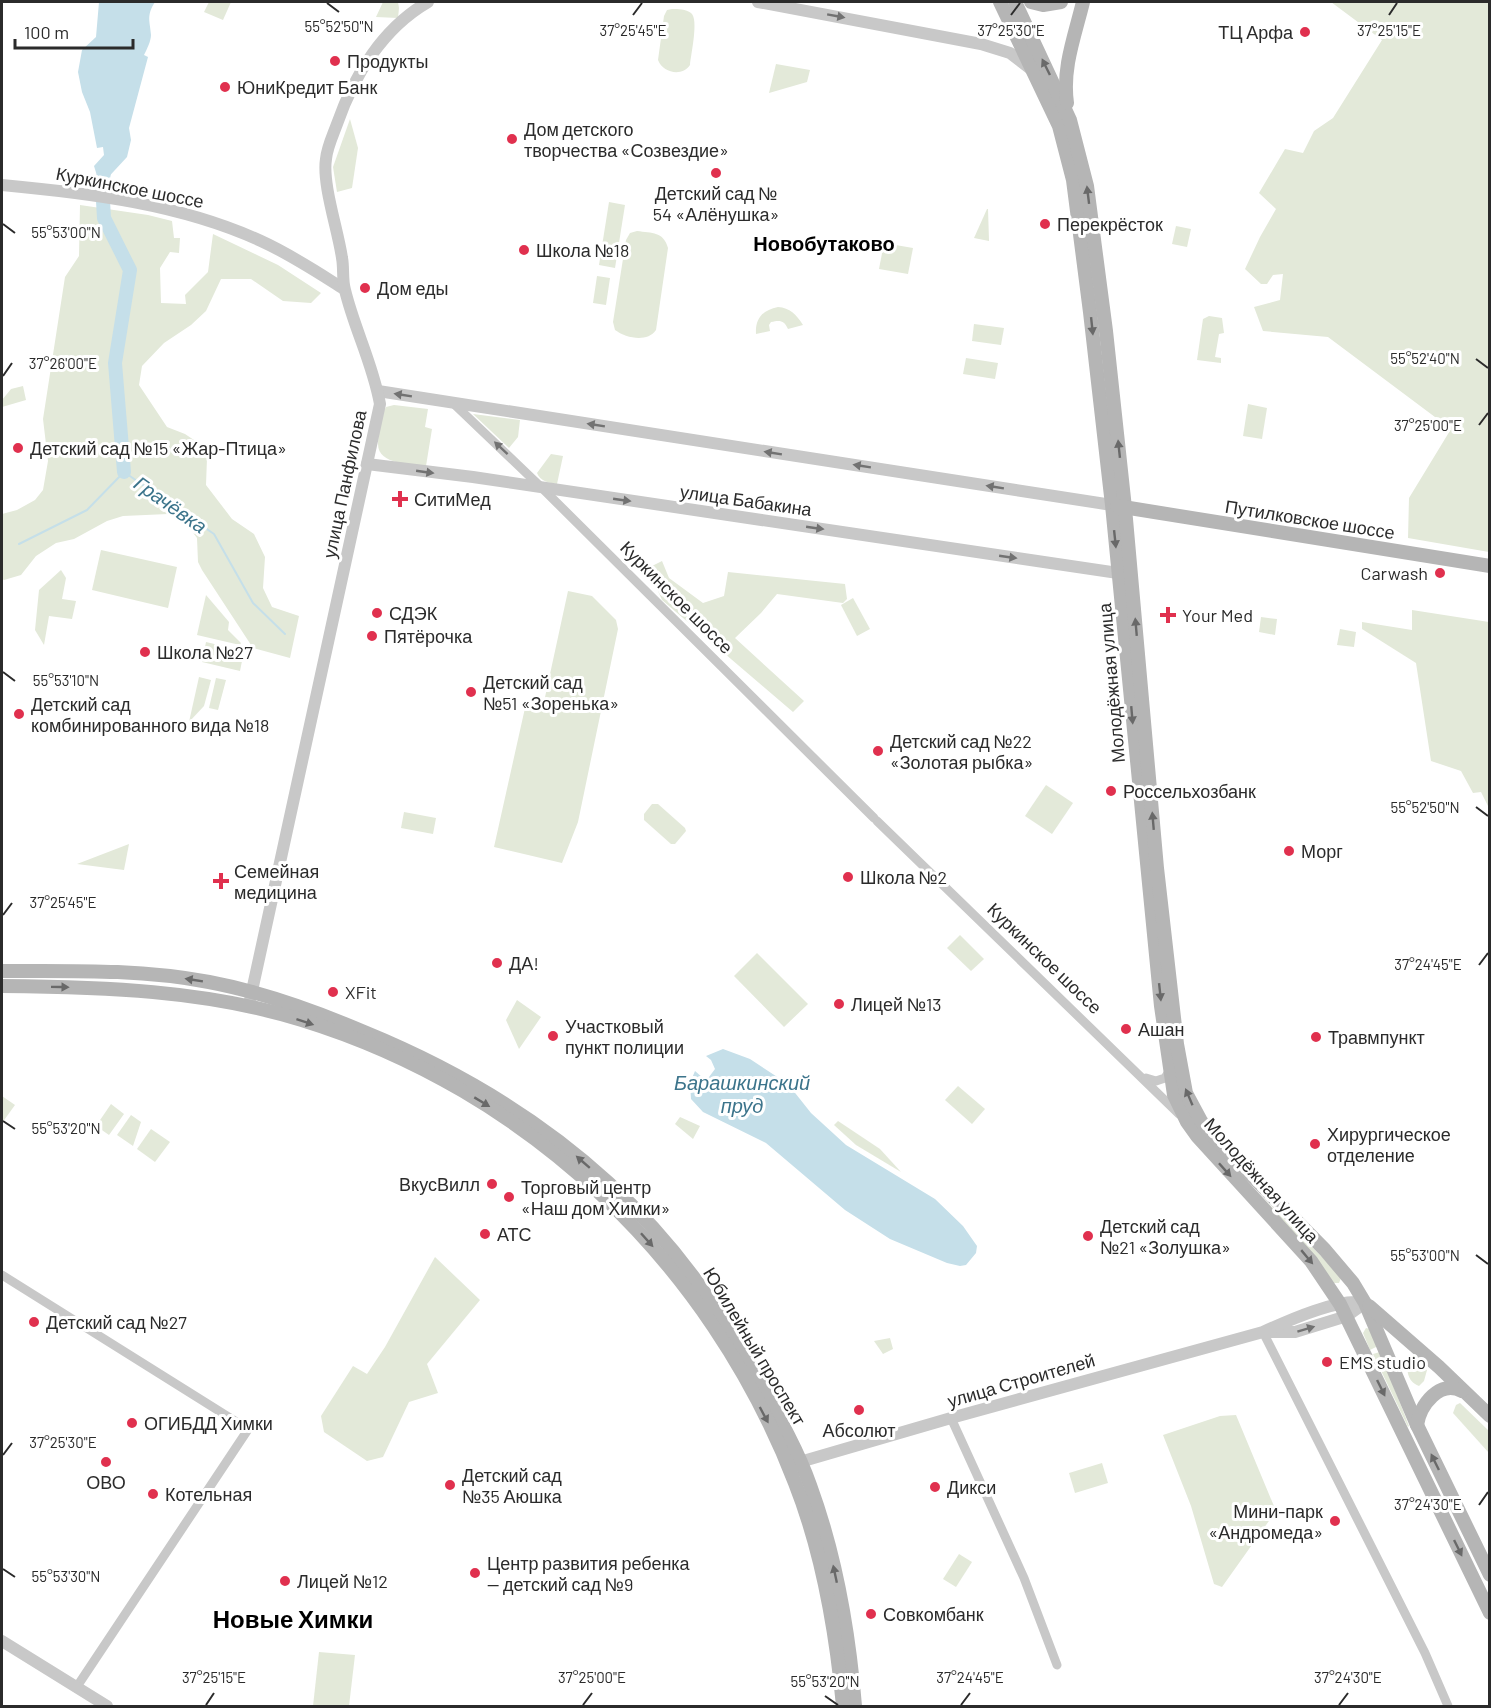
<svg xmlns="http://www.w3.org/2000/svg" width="1491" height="1708" viewBox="0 0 1491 1708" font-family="Barlow,sans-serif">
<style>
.green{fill:#e3e9d9}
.water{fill:#c5dfe9}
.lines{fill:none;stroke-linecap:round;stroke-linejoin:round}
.stream{stroke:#c5dfe9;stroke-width:2}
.river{stroke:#c5dfe9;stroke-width:14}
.minor{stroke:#c8c8c8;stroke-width:9}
.tertiary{stroke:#c8c8c8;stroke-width:12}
.secondary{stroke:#b5b5b5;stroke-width:14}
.oneway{fill:#727272}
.oneway2{fill:#696969}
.ticks{fill:none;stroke:#2b2b2b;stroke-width:2}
.poi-dot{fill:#e0304e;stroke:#fff;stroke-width:2}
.labels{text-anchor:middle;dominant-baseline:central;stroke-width:6;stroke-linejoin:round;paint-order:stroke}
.poi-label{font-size:18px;fill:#2b2b2b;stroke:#fff;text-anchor:start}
.street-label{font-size:18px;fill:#2b2b2b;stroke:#fff}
.neighbourhood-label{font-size:20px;font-weight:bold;fill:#000;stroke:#fff}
.water-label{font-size:20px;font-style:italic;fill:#3c748b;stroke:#fff}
.district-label{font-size:24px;font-weight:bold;fill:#000;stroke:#fff}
.ticks-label{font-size:15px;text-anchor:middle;fill:#2b2b2b;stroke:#fff;stroke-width:6;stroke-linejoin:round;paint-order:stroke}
</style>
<rect width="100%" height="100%" fill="#fff"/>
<g class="green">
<polygon points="209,2 231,2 223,20 204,12"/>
<polygon points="383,2 398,2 399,8 398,18 376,17"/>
<polygon points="1331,2 1489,2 1489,552 1408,538 1409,498 1451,429 1328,337 1263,331 1254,307 1280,300 1283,274 1273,275 1267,284 1261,284 1245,269 1260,237 1276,209 1259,193 1285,149 1303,153 1314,131 1333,118 1382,40"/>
<path d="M 672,9 C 678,9 686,9 691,13 C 699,19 691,54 690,65 C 682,77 663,73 658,60 L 664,16 L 667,10 Z"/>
<polygon points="776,64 810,70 807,82 769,93"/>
<polygon points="350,119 358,148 352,188 337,192 333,167"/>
<polygon points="609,202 625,205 615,268 599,265"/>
<polygon points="80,205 148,215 172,221 174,238 180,238 179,253 170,252 160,268 161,303 186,304 185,295 208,272 213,234 278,265 321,293 311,303 283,301 251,279 221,279 206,311 191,325 164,343 142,366 139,385 167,427 185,434 200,444 207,458 206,485 232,519 254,534 265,557 263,588 272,607 299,616 290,658 253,648 202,570 198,562 197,538 188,526 168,514 123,516 107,521 74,539 56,543 36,556 21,575 4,580 2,579 2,514 17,510 35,500 43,490 48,461 43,419 65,277 79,256"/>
<polygon points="987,209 988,209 989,241 974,238"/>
<polygon points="1176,226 1191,229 1187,247 1172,244"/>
<path d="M 637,231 C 652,233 664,232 668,248 L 656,330 C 647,343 626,338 615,330 L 613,322 L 626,240 L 630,233 Z"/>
<polygon points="884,243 913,248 908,274 879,269"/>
<polygon points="597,276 610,278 606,305 593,303"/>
<path d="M 778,307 C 790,308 796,314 803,325 L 788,329 C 784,320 780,320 771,322 L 769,325 L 770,331 L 756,334 C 755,318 763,310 778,307 Z"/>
<polygon points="1209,316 1222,318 1224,333 1219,334 1215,357 1221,358 1221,363 1197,360 1203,319"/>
<polygon points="974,324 1004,328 1001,345 972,341"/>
<polygon points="966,358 998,363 995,379 963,374"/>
<polygon points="23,386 26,400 2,407 2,400 11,389"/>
<polygon points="1248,404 1267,408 1262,439 1243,436"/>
<path d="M 394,405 L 428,409 L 425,427 L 432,429 L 426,466 C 412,464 378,465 378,444 C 378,434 382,421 384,411 L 386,407 Z"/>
<polygon points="473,414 520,420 518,437 509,448"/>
<path d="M 551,454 L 563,456 L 557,484 C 549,483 540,481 537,473 Z"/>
<polygon points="101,550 177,567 168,608 92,590"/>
<polygon points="662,561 669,578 703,603 724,596 728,572 845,584 847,599 843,603 777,594 761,613 735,638 804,701 793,712 662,600 648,568"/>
<polygon points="61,570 66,578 62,599 76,601 72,619 49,616 44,645 35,630 39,590"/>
<polygon points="568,591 592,596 616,620 618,629 578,822 562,863 494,847 525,708 542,711"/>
<polygon points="206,595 229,622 228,630 241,643 240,645 197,635"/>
<polygon points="853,598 870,629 857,636 841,605"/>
<polygon points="1412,610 1489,622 1489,808 1481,792 1473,793 1461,771 1431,761 1416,663 1362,629 1362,622 1412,630"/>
<polygon points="1261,617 1277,619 1275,635 1259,632"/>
<polygon points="1340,629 1356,632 1354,647 1337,645"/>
<polygon points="206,642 244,651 240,671 202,662"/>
<polygon points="199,677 211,680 204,706 189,722"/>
<polygon points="216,678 226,680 218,710 209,708"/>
<polygon points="1046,785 1073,803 1052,834 1025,816"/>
<polygon points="652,804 658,804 685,828 686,831 675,844 671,844 644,820 644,814"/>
<polygon points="404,812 436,818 433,834 401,828"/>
<polygon points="129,844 124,870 77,864"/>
<polygon points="960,935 984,959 971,971 947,948"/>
<polygon points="757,953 808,1004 784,1027 734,976"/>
<polygon points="517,1000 541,1017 519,1049 506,1020"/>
<polygon points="958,1086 985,1109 972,1124 945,1100"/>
<polygon points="2,1096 15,1105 2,1123"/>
<polygon points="111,1104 124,1114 109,1135 96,1126"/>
<polygon points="131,1115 141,1122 133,1146 117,1135"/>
<polygon points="680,1117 700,1126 693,1139 675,1124"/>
<polygon points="838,1121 880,1149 901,1172 856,1145 834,1125"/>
<polygon points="151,1129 170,1142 155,1162 137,1149"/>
<polygon points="1254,1189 1336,1271 1341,1278 1339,1283 1333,1283"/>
<polygon points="435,1257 480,1300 427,1364 438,1393 409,1402 383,1457 367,1461 324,1432 321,1416 353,1366 367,1374 385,1347"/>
<polygon points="1366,1328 1370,1329 1378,1346 1370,1350 1363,1333"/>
<polygon points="890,1338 893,1349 883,1354 874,1341"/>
<polygon points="1380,1352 1409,1426 1408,1427 1373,1354"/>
<path d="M 1409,1356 L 1414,1356 L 1427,1370 L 1424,1381 L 1419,1386 C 1406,1381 1406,1368 1409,1356 Z"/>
<polygon points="1460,1403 1489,1431 1489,1453 1453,1413 1456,1405"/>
<polygon points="1236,1415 1276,1511 1222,1587 1214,1584 1191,1506 1163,1435 1220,1416"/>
<polygon points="1102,1463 1108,1483 1075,1493 1069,1473"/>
<polygon points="959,1554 972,1562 956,1587 943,1579"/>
<polygon points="319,1652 355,1655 349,1706 313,1706"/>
</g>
<g class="water">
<path d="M 99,2 L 155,2 C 146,16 150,21 151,35 C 151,41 147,49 144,55 L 148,57 L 129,128 L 131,140 L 127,157 L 102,184 L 99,182 L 94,166 L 104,155 L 103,147 L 97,148 L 90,112 L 82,92 L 78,72 L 82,50 L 96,37 Z"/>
<polygon points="723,1049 750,1059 788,1084 811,1113 846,1145 935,1199 963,1226 977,1246 976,1253 966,1265 960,1266 947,1263 890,1239 845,1210 766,1143 703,1112 691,1099 690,1083 695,1071 703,1078 709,1077 715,1069 711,1060 706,1056"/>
</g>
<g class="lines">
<polyline class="stream" points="19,544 87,510 124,472 214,534 253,603 285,634"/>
<polyline class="river" points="105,167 102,184 104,218 130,270 115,363 124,472"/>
<g class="minor">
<polyline points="453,403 543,489 874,818"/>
<polyline points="877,821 1179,1114"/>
<polyline points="1146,1078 1156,1081 1165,1078 1170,1070"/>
<polyline points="2,1275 243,1426 247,1431 76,1688"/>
<polyline points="1263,1332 1425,1653 1448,1706"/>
<polyline points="951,1418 1024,1578 1057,1665"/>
</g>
<g class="tertiary">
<polyline points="758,2 981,44 1010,53 1032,70"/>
<path d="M 2,185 C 88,193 181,204 261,241 C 290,254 317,272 344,289"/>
<polyline points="378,391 1112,505"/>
<polyline points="367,464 473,477 1118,573"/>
<path d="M 250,1000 L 380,404 C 373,364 354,328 345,290 C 342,280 344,268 342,258 C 338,230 322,184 326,159 C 327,147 333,135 337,124 C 354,75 383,28 428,2"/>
<polyline points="1267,1332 1295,1332 1347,1316 1365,1303"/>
<path d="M 793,1464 L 951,1418 L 1263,1332 C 1287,1321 1340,1297 1365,1303"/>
<polyline points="2,1641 107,1706"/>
</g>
<g class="secondary">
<polyline points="1000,2 1059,126 1073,180 1090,312 1112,505 1161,1006 1174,1095 1187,1122 1197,1136 1311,1261 1340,1304 1490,1613"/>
<polyline points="1015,2 1070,120 1087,186 1106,331 1125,508 1157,868 1177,1044 1186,1093 1201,1121 1211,1134 1325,1250 1353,1283 1365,1303 1417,1425 1490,1575"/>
<polyline points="1031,2 1043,5 1061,2"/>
<path d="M 1067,103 C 1062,68 1075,35 1083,2"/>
<polyline points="1117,506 1490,566"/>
<path d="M 2,971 C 71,971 140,969 209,982 C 262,992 315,1011 364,1032 C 496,1086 612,1165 697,1282 C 718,1311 736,1342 754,1373 C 774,1409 796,1446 810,1485 C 836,1556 849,1632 855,1706"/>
<path d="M 2,986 C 103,987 204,990 302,1020 C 529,1090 710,1262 795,1483 C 823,1554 836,1631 843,1706"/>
<polyline points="1369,1306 1439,1367 1490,1416"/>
<path d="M 1417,1425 C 1420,1405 1440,1379 1462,1391"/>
</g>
</g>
<defs><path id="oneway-solid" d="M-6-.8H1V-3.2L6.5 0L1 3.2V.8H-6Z" transform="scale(1.5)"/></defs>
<g class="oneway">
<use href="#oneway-solid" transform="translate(836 16) rotate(10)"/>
<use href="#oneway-solid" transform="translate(403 395) rotate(-171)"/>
<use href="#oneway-solid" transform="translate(596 425) rotate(-171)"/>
<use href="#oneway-solid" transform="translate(501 448) rotate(-137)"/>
<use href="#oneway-solid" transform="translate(773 453) rotate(-171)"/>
<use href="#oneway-solid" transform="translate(862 466) rotate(-171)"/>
<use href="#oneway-solid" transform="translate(425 472) rotate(8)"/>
<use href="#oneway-solid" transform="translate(995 487) rotate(-171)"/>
<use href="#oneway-solid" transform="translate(622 500) rotate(8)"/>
<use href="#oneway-solid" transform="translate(815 528) rotate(8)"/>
<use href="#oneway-solid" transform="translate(1008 557) rotate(8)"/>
<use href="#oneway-solid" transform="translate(1306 1329) rotate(-17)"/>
</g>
<g class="oneway2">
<use href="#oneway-solid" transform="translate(1046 67) rotate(-116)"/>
<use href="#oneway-solid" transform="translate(1088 195) rotate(-97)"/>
<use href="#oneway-solid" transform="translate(1092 326) rotate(84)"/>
<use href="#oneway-solid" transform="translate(1119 449) rotate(-96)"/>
<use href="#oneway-solid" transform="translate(1115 539) rotate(84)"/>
<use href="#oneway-solid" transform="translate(1136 627) rotate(-95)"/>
<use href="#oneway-solid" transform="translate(1132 715) rotate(85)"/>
<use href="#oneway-solid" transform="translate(1153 821) rotate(-95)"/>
<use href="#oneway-solid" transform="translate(194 980) rotate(-171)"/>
<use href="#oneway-solid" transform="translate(60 987) rotate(1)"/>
<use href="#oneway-solid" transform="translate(1160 992) rotate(84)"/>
<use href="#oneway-solid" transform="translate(305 1022) rotate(18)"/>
<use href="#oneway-solid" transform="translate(1189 1097) rotate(-113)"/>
<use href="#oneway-solid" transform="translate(482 1102) rotate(31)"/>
<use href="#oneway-solid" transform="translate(583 1162) rotate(-139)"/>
<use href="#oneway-solid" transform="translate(1225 1170) rotate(48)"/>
<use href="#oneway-solid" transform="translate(647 1240) rotate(48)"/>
<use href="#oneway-solid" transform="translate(1307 1257) rotate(50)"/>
<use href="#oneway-solid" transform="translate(1381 1388) rotate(64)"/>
<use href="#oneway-solid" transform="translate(764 1415) rotate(62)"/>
<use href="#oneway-solid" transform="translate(1435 1462) rotate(-116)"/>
<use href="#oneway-solid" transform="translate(1458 1548) rotate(64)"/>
<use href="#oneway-solid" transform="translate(835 1574) rotate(-102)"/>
</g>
<path class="ticks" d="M 327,3 L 339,12M 633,15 L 642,3M 1011,15 L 1020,3M 1389,15 L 1397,3M 3,224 L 15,233M 1476,359 L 1488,368M 3,376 L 12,363M 1479,425 L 1488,413M 3,672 L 15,681M 1476,807 L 1488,816M 3,915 L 12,903M 1479,965 L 1488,953M 3,1121 L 15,1129M 1476,1255 L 1488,1264M 3,1455 L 12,1443M 1479,1505 L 1488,1492M 3,1569 L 15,1577M 825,1696 L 838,1705M 206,1705 L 214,1693M 583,1705 L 592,1693M 961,1705 L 970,1693M 1339,1705 L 1348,1693"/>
<g class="poi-dot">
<circle cx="1305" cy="32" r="6"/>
<circle cx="335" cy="61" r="6"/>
<circle cx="225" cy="87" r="6"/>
<circle cx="512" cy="139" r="6"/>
<circle cx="716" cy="173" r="6"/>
<circle cx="1045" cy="224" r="6"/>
<circle cx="524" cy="250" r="6"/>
<circle cx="365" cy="288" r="6"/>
<circle cx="18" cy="448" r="6"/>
<path d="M397 490h6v6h6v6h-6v6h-6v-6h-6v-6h6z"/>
<circle cx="1440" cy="573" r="6"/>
<circle cx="377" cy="613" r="6"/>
<path d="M1165 606h6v6h6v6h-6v6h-6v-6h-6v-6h6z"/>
<circle cx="372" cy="636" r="6"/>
<circle cx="145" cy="652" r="6"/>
<circle cx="471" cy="692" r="6"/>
<circle cx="19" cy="714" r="6"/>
<circle cx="878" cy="751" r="6"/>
<circle cx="1111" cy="791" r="6"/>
<circle cx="1289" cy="851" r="6"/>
<circle cx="848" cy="877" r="6"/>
<path d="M218 872h6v6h6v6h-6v6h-6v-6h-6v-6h6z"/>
<circle cx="497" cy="963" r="6"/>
<circle cx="333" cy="992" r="6"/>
<circle cx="839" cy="1004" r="6"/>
<circle cx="1126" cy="1029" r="6"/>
<circle cx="553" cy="1036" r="6"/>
<circle cx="1316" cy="1037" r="6"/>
<circle cx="1315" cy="1144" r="6"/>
<circle cx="492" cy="1184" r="6"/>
<circle cx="509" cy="1197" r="6"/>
<circle cx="485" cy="1234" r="6"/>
<circle cx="1088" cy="1236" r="6"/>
<circle cx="34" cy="1322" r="6"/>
<circle cx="1327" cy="1362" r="6"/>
<circle cx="859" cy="1410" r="6"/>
<circle cx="132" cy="1423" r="6"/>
<circle cx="106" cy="1462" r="6"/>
<circle cx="450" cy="1485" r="6"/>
<circle cx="935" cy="1487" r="6"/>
<circle cx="153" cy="1494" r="6"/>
<circle cx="1335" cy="1521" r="6"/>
<circle cx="475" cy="1573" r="6"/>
<circle cx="285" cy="1581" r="6"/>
<circle cx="871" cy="1614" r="6"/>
</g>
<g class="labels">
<g class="poi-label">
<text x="1293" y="32" text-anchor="end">ТЦ Арфа</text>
<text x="347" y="61">Продукты</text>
<text x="237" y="87">ЮниКредит Банк</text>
<text x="524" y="129">Дом детского<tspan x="524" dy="21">творчества «Созвездие»</tspan></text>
<text x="716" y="193" text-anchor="middle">Детский сад №<tspan x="716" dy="21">54 «Алёнушка»</tspan></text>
<text x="1057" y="224">Перекрёсток</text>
<text x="536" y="250">Школа №18</text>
<text x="377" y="288">Дом еды</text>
<text x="30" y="448">Детский сад №15 «Жар-Птица»</text>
<text x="414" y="499">СитиМед</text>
<text x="1428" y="573" text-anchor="end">Carwash</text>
<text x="389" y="613">СДЭК</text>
<text x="1182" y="615">Your Med</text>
<text x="384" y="636">Пятёрочка</text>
<text x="157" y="652">Школа №27</text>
<text x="483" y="682">Детский сад<tspan x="483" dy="21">№51 «Зоренька»</tspan></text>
<text x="31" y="704">Детский сад<tspan x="31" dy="21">комбинированного вида №18</tspan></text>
<text x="890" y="741">Детский сад №22<tspan x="890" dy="21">«Золотая рыбка»</tspan></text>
<text x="1123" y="791">Россельхозбанк</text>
<text x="1301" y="851">Морг</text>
<text x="234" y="871">Семейная<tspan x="234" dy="21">медицина</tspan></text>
<text x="860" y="877">Школа №2</text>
<text x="509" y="963">ДА!</text>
<text x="345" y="992">XFit</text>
<text x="851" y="1004">Лицей №13</text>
<text x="565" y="1026">Участковый<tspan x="565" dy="21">пункт полиции</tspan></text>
<text x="1138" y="1029">Ашан</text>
<text x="1328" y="1037">Травмпункт</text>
<text x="1327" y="1134">Хирургическое<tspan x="1327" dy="21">отделение</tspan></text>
<text x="480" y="1184" text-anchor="end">ВкусВилл</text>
<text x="521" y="1187">Торговый центр<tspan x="521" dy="21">«Наш дом Химки»</tspan></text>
<text x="1100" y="1226">Детский сад<tspan x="1100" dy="21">№21 «Золушка»</tspan></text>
<text x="497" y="1234">АТС</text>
<text x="46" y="1322">Детский сад №27</text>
<text x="1339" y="1362">EMS studio</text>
<text x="144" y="1423">ОГИБДД Химки</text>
<text x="859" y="1430" text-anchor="middle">Абсолют</text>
<text x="462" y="1475">Детский сад<tspan x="462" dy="21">№35 Аюшка</tspan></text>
<text x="106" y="1482" text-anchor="middle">ОВО</text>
<text x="947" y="1487">Дикси</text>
<text x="165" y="1494">Котельная</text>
<text x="1323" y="1511" text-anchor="end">Мини-парк<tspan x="1323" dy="21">«Андромеда»</tspan></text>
<text x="487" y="1563">Центр развития ребенка<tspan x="487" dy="21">— детский сад №9</tspan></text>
<text x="297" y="1581">Лицей №12</text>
<text x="883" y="1614">Совкомбанк</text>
</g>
<g class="street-label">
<text transform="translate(130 187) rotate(11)">Куркинское шоссе</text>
<text transform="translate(344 484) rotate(-78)">улица Панфилова</text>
<text transform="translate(746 500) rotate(8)">улица Бабакина</text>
<text transform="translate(1310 519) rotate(9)">Путилковское шоссе</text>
<text transform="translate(677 597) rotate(45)">Куркинское шоссе</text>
<text transform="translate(1111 683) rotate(-95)">Молодёжная улица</text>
<text transform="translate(1045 958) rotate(44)">Куркинское шоссе</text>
<text transform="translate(1262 1180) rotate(48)">Молодёжная улица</text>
<text transform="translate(755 1346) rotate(59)">Юбилейный проспект</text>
<text transform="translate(1021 1380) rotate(-16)">улица Строителей</text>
</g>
<g class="neighbourhood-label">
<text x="824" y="243">Новобутаково</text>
</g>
<g class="water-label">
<text transform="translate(171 504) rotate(35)">Грачёвка</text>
<text x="742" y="1082">Барашкинский<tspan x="742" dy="23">пруд</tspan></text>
</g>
<g class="district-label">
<text x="293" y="1618">Новые Химки</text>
</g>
</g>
<g class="ticks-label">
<text x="339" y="32">55°52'50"N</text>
<text x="633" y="36">37°25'45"E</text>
<text x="1011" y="36">37°25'30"E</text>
<text x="1389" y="36">37°25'15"E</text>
<text x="66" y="238">55°53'00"N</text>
<text x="1425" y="364">55°52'40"N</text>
<text x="63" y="369">37°26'00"E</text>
<text x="1428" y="431">37°25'00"E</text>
<text x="66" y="686">55°53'10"N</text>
<text x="1425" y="813">55°52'50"N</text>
<text x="63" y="908">37°25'45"E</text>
<text x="1428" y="970">37°24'45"E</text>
<text x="66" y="1134">55°53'20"N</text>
<text x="1425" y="1261">55°53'00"N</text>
<text x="63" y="1448">37°25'30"E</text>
<text x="1428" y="1510">37°24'30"E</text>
<text x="66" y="1582">55°53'30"N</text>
<text x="214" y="1683">37°25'15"E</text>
<text x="592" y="1683">37°25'00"E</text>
<text x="970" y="1683">37°24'45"E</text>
<text x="1348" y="1683">37°24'30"E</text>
<text x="825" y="1687">55°53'20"N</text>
</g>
<rect width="1491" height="1708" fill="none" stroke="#2b2b2b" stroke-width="6"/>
<path d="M15 39v9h118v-9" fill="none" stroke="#2b2b2b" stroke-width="3"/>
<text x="24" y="39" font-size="18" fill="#2b2b2b" stroke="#ffffff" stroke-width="4.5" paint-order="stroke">100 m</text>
</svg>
